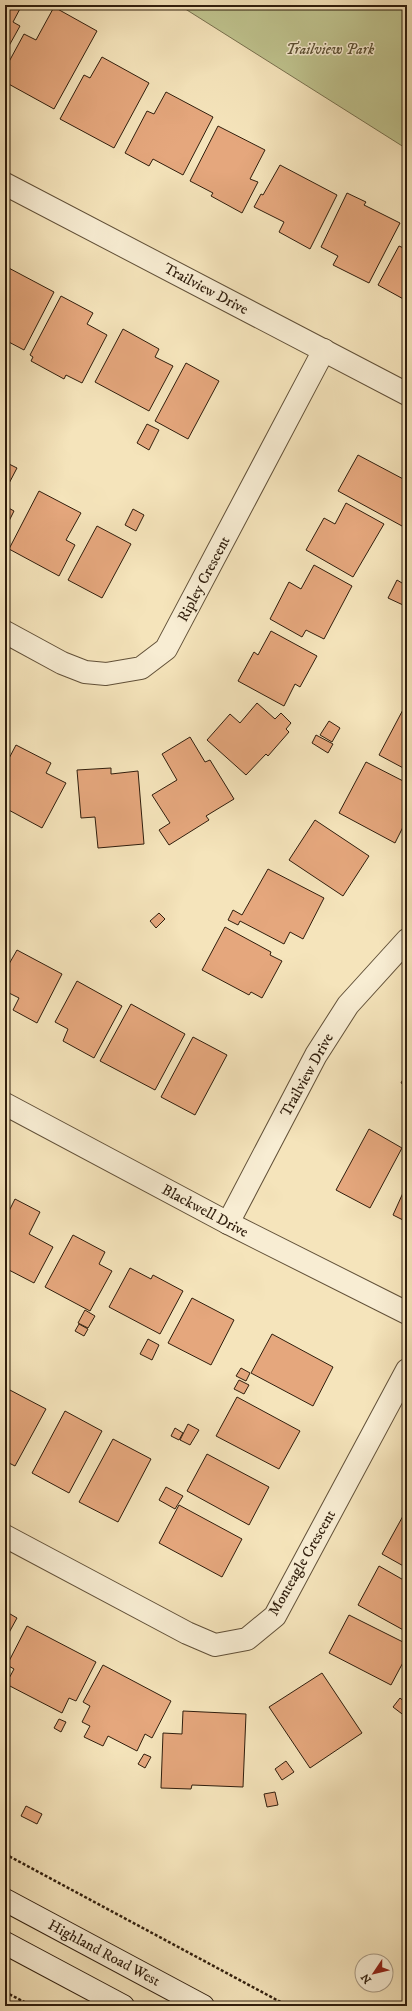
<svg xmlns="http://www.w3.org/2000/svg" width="412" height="2011" viewBox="0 0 412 2011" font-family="'IM FELL DW Pica',serif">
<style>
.green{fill:#bfc38e;stroke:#78704e}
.building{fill:#e5a77d;stroke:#301e0d}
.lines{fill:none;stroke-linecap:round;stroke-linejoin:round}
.street-casing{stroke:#615038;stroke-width:24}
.secondary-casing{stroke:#301e0d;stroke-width:24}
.path{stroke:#301e0d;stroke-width:2.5;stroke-dasharray:3 2;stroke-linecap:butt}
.street{stroke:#f8edd3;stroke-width:22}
.secondary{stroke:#f8edd3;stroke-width:22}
.labels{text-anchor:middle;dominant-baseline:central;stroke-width:3;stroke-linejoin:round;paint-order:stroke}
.park-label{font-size:15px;font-style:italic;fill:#5b5034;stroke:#f8edd3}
.street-label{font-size:15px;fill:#301e0d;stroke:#f8edd3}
</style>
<rect width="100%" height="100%" fill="#f5e4bb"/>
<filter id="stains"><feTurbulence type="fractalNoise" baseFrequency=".005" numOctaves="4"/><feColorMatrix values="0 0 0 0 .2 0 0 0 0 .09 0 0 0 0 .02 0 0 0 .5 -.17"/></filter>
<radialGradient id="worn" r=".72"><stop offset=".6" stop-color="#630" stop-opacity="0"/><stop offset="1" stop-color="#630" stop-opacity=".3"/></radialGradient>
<polygon class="green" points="179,5 407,5 407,149"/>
<g class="building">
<polygon points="5,5 22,5 13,22 20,26 5,53"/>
<polygon points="54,7 97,31 54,109 5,82 5,69 24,34 36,40"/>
<polygon points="102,57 149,83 114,148 60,119 84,75 90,78"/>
<polygon points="166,92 213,117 183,175 153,159 149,166 125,153 147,111 154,114"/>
<polygon points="218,126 265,150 250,179 258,182 242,213 211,196 213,193 190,181"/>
<polygon points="280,165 337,195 310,249 279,232 284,222 254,207 261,194 263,195"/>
<polygon points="347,193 366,202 364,205 400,223 369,283 333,265 338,256 321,247"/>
<polygon points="399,246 406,249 407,247 407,301 378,285"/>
<polygon points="5,266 54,292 24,350 5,340"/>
<polygon points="61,296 93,313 87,324 107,335 82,383 66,375 64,379 31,361 33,357 30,355"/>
<polygon points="123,329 159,349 155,357 173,366 149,411 95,382"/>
<polygon points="186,363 219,381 188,439 155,421"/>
<polygon points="147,424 159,430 149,450 137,443"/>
<polygon points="358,455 407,481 407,518 402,526 338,491"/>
<polygon points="5,462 17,468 5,491"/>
<polygon points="39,491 81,513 66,540 75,545 59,576 9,549"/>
<polygon points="346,503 384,524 353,577 306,550 324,518 335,524"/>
<polygon points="5,506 14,511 5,529"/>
<polygon points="133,509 144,515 136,531 125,525"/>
<polygon points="97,526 131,544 102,598 68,580"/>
<polygon points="314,565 352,586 324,639 306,630 302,637 270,619 289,582 301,589"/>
<polygon points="397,580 407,586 407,597 403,605 388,598"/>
<polygon points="271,631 317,656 300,687 295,684 284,706 238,681 254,652 258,655"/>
<polygon points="257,703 275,719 281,713 291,723 286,729 289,732 268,756 266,754 246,775 207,740 230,714 240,723"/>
<polygon points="406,704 407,704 407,770 379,755"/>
<polygon points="329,721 340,728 332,742 320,735"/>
<polygon points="316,735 333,744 328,753 312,743"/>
<polygon points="190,737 205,762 210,760 234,799 206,816 209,820 169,845 159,830 170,823 152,795 177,780 162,754"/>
<polygon points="16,745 51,763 46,773 66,783 42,828 5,808 5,766"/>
<polygon points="366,762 407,783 407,819 395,843 339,813"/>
<polygon points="111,768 111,774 138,771 144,844 98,848 95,817 81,818 77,770"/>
<polygon points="315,820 369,856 343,896 289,860"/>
<polygon points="268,869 324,898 303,939 290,932 284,944 240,921 238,925 228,920 233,910 242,915"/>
<polygon points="159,913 165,919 156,928 150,921"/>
<polygon points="225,927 271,952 270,955 282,961 262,998 251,992 249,995 202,970"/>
<polygon points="17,950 62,974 37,1023 13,1010 19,998 5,991 5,971"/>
<polygon points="77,981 122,1006 94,1058 63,1041 68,1029 55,1022"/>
<polygon points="131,1004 185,1034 155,1090 100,1061"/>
<polygon points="193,1037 227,1055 195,1115 161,1097"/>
<polygon points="407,1072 407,1086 401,1083"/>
<polygon points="369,1129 402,1148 370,1208 336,1190"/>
<polygon points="407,1184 407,1222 393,1215"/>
<polygon points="15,1199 40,1212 29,1234 53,1247 34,1283 5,1268 5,1219"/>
<polygon points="73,1235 105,1252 99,1264 112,1271 90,1311 45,1287"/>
<polygon points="130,1268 151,1279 153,1275 183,1291 160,1334 109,1307"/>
<polygon points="192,1298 234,1320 211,1365 168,1343"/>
<polygon points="85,1310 95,1316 88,1328 78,1323"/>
<polygon points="79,1324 88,1329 84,1336 75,1331"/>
<polygon points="272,1334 333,1367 313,1406 251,1373"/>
<polygon points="148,1339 159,1345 152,1360 140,1354"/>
<polygon points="241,1368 250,1373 246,1381 236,1376"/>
<polygon points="239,1380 249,1385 244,1394 234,1389"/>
<polygon points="8,1389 46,1409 15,1466 5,1461 5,1394"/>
<polygon points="237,1397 300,1431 279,1469 216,1436"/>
<polygon points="65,1411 102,1431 69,1493 32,1473"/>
<polygon points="188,1424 199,1430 190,1445 180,1440"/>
<polygon points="175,1428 183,1433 179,1440 171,1436"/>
<polygon points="113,1439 151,1459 118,1522 79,1502"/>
<polygon points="207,1454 269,1487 249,1525 187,1491"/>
<polygon points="166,1487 183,1496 175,1509 159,1500"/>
<polygon points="179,1505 242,1539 222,1577 159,1543"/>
<polygon points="403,1516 407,1518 407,1568 382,1554"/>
<polygon points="379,1566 407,1582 407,1632 358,1605"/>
<polygon points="5,1611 17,1618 5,1640"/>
<polygon points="349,1615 407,1644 407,1655 391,1685 329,1653"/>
<polygon points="27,1626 96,1662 76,1701 69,1698 62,1713 6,1684 14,1669 7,1665"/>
<polygon points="103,1665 171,1701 152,1738 145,1734 137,1751 108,1736 103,1746 84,1737 90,1726 82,1722 90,1706 83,1702"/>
<polygon points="322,1673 362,1733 310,1768 269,1707"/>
<polygon points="400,1698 407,1704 406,1717 393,1707"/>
<polygon points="183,1711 246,1714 243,1787 192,1785 191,1789 161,1788 163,1733 182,1734"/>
<polygon points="59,1719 66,1722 61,1732 54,1728"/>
<polygon points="144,1754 151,1757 145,1768 138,1764"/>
<polygon points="286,1761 294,1772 282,1780 275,1769"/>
<polygon points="275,1792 278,1805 267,1807 264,1794"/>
<polygon points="26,1806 42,1814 37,1824 21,1816"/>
</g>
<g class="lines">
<g class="street-casing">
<g id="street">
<polyline points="5,184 407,394"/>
<polyline points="5,632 62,663 85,672 106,674 141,668 166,649 324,350"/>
<polyline points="5,1104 228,1223 407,1313"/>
<polyline points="228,1223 316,1055 348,1005 407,940"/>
<polyline points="5,1536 187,1633 215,1645 247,1639 275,1616 407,1370"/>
</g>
</g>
<g class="secondary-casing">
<g id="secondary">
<polyline points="5,1900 203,2006"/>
<polyline points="5,1943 123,2006"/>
</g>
</g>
<g class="path">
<polyline points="5,1854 288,2006"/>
<polyline points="5,1992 32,2006"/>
</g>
<use href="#street" class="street"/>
<use href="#secondary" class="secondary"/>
</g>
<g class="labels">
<g class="park-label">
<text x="330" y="49">Trailview Park</text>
</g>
<g class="street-label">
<text transform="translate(206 289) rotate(28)">Trailview Drive</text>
<text transform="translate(204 579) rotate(-62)">Ripley Crescent</text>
<text transform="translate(307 1075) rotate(-61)">Trailview Drive</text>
<text transform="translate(205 1211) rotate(28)">Blackwell Drive</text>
<text transform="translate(302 1563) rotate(-60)">Monteagle Crescent</text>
<text transform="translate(104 1953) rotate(28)">Highland Road West</text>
</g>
</g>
<rect width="412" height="2011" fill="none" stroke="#f5e4bb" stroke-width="20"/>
<rect x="6" y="6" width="400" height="1999" fill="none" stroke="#301e0d" stroke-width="2"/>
<rect x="10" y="10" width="392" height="1991" fill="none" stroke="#301e0d"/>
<g transform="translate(374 1973) rotate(235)"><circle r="19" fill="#f8edd3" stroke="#a89a84"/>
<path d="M0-3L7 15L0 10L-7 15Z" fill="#8f2418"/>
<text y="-6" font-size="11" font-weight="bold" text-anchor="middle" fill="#301e0d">N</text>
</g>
<rect width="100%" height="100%" filter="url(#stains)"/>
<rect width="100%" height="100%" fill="url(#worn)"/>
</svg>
